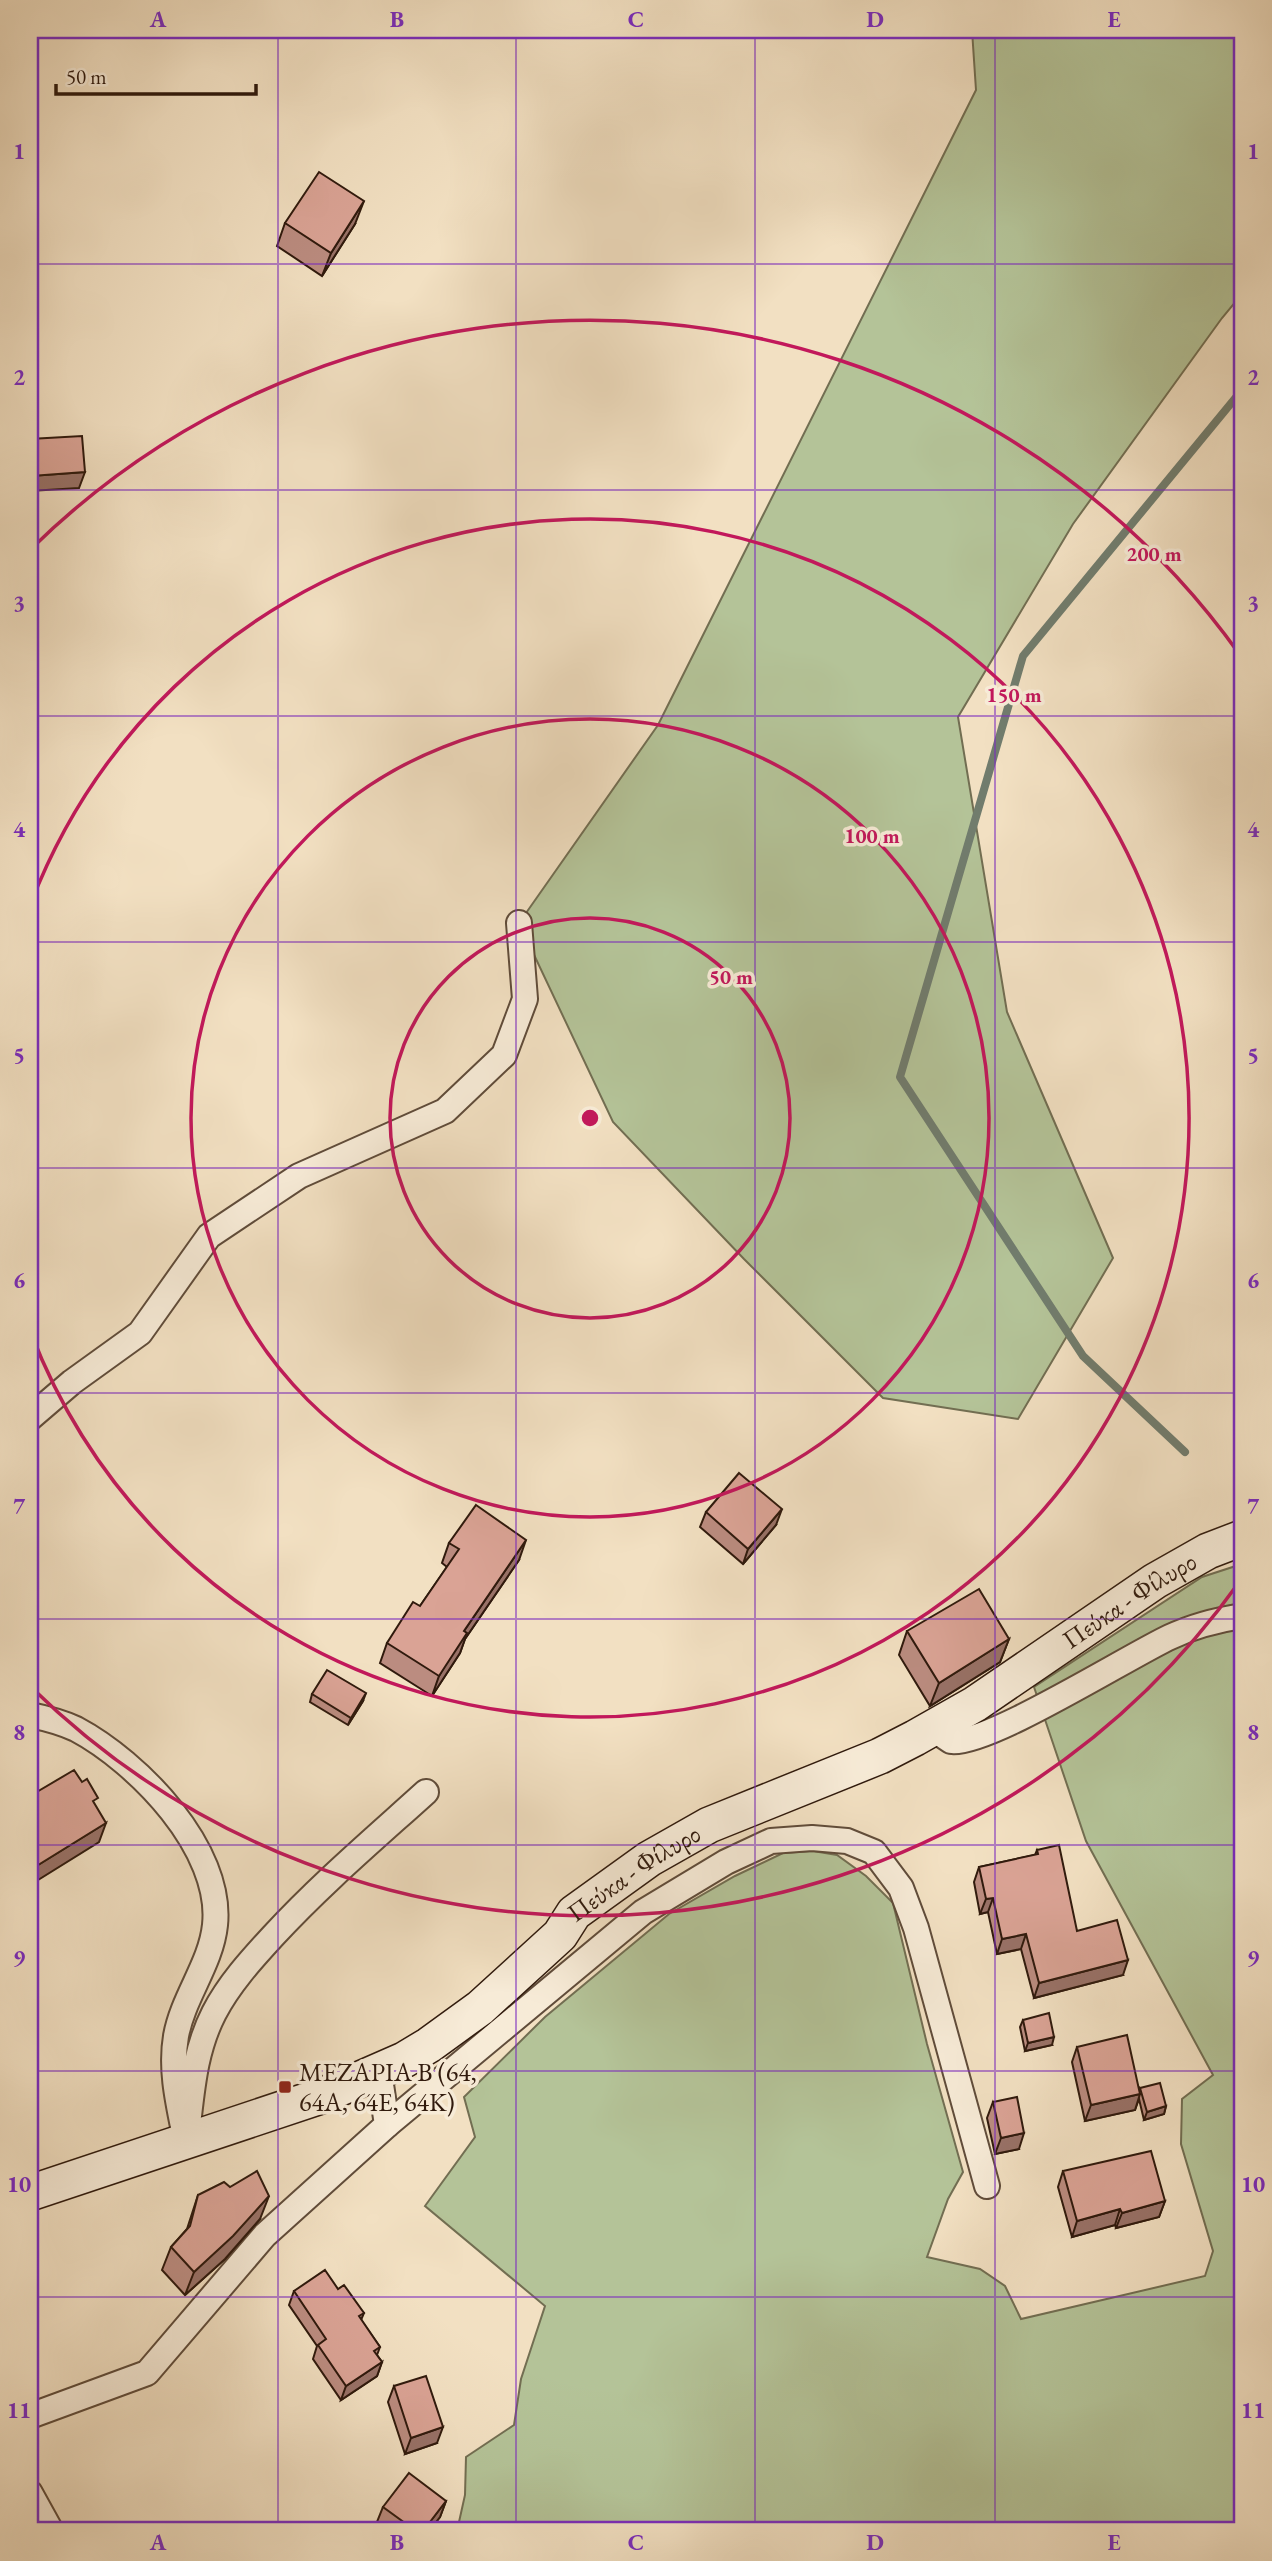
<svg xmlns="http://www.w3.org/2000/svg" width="1272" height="2561" viewBox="0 0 1272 2561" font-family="'EB Garamond',serif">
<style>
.green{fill:#b4c398;stroke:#726e52;stroke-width:2}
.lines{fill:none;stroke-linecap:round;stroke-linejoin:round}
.stream{stroke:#717c6d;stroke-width:8}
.street-casing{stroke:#604c3a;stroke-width:28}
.secondary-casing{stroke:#301a0d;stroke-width:38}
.street{stroke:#f7ebd7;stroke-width:24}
.secondary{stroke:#f7ebd7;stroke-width:35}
.wall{fill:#bb8c80;stroke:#301a0d;stroke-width:2}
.shaded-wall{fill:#997268;stroke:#301a0d;stroke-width:2}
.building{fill:#daa395;stroke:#301a0d;stroke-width:2}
.grid{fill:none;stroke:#7b2cbf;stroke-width:2;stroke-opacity:0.55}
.ring{fill:none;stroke:#c2185b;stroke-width:3.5}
.poi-dot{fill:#8f2418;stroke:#f7ebd7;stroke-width:2.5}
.labels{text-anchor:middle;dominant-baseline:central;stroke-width:7;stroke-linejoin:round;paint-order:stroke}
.street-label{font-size:26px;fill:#301a0d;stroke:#f7ebd7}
.poi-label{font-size:26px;fill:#301a0d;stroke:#f7ebd7;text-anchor:start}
.centre{fill:#c2185b;stroke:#f7ebd7;stroke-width:3.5}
.ring-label{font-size:21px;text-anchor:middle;font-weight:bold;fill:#c2185b;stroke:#f7ebd7;stroke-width:7;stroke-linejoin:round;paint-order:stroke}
.neatline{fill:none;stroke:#7b2cbf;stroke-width:2.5}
.grid-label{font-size:23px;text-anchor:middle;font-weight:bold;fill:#7b2cbf}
</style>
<rect width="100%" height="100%" fill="#f2e0c2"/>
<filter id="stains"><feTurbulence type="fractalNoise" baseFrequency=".00286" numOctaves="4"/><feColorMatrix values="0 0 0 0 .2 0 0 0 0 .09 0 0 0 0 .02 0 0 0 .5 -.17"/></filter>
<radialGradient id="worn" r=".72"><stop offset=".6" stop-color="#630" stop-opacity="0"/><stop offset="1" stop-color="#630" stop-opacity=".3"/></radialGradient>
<g class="green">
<polygon points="972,30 1242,30 1242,294 1222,318 1073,524 958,717 1007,1012 1113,1258 1018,1419 883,1398 744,1259 613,1122 519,923 658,725 976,90"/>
<polygon points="1242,1564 1242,2531 457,2531 465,2495 466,2457 514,2425 521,2379 545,2306 425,2206 475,2137 464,2097 545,2017 669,1914 735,1876 783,1853 813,1851 837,1855 866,1876 893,1903 927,2044 963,2172 948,2199 927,2257 980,2269 1005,2286 1021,2319 1205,2276 1213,2251 1181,2144 1182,2099 1213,2075 1086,1841 1034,1687 1202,1577"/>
</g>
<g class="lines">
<polyline class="stream" points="1185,1452 1083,1356 900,1077 1023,656 1242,390"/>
<g class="street-casing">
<g id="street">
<polyline points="30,1418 72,1382 140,1333 209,1236 299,1176 445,1111 504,1055 525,999 519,923"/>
<path d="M 30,1715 C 45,1718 61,1722 76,1729 C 138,1762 223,1849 215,1925 C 211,1964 183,1997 176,2036 C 170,2071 179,2106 186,2141"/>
<path d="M 936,1726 L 942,1735 L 951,1741 C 985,1747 1129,1656 1170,1637 C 1193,1626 1217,1620 1242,1616"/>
<path d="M 189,2116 C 193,2080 197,2046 214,2013 C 229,1984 251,1960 273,1936 C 320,1885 374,1839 426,1792"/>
<polyline points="387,2125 643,1912 726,1862 771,1841 812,1838 847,1841 874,1852 901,1888 916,1928 987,2186"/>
<polyline points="30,2416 147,2373 265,2235 387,2125 379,2071"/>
<polyline points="30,2493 51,2531"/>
</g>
</g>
<g class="secondary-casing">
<g id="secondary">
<path id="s1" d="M 30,2193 L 324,2095 L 404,2060 L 429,2045 L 480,2008 L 560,1935 L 574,1913 L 649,1859 L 709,1825 L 880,1756 L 915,1738 L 975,1704 L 1155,1581 L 1208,1551 L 1242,1538"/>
</g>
</g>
<use href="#street" class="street"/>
<use href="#secondary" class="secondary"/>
</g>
<g class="wall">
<polygon points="285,223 355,224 322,276 277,246"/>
<polygon points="706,1512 776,1525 743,1564 700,1527"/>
<polygon points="449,1543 519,1560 465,1639 460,1653 432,1696 380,1663 387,1643 420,1606 447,1567 442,1563"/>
<polygon points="907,1631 1009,1639 1000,1662 930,1706 899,1655"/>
<polygon points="312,1694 363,1701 348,1725 310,1702"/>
<polygon points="1037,1850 1077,1931 1123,1975 1034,1998 1021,1949 997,1954 988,1912 980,1914 974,1882 979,1867 1035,1855"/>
<polygon points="1023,2020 1052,2045 1025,2051 1020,2027"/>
<polygon points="1077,2047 1140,2090 1140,2088 1166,2106 1164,2114 1144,2120 1139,2099 1135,2110 1085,2121 1072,2062"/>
<polygon points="993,2102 1019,2149 995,2154 987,2118"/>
<polygon points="1063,2171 1165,2201 1159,2217 1116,2228 1115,2225 1072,2237 1058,2187"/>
<polygon points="198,2195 260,2219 225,2259 185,2295 162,2270 171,2247 187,2229"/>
<polygon points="338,2289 364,2313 361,2320 380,2347 377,2355 382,2362 377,2376 341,2400 313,2359 317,2346 289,2305 294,2291"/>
<polygon points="394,2386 437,2443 405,2454 388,2402"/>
<polygon points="446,2501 440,2517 429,2531 389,2531 377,2522 383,2507"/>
</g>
<g class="shaded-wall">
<polygon points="364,201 355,224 322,276 331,253"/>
<polygon points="85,472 79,488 30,491 31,476"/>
<polygon points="782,1509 776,1525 743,1564 748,1549"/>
<polygon points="526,1540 519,1560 465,1639 460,1653 432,1696 439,1676 464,1631"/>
<polygon points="1009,1639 1000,1662 930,1706 939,1683"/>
<polygon points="366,1693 363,1701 348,1725 351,1718"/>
<polygon points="106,1823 99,1842 30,1885 30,1870"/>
<polygon points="993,1898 988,1912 980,1914 986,1899"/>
<polygon points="1026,1934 1021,1949 997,1954 1002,1939"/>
<polygon points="1128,1960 1123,1975 1034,1998 1039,1983"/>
<polygon points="1054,2037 1052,2045 1025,2051 1028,2043"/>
<polygon points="1140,2094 1135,2110 1085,2121 1091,2105"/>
<polygon points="1166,2106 1164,2114 1144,2120 1147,2112"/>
<polygon points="1024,2133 1019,2149 995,2154 1001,2138"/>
<polygon points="269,2196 260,2219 225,2259 185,2295 194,2272"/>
<polygon points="1165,2201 1159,2217 1116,2228 1122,2213"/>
<polygon points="1120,2209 1115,2225 1072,2237 1077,2221"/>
<polygon points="382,2362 377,2376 341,2400 346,2386"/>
<polygon points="443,2427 437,2443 405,2454 411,2438"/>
<polygon points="446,2501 440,2517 429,2531 423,2531"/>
</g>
<g class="building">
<polygon points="319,172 364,201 331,253 285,223"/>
<polygon points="82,436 85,472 31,476 30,439"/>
<polygon points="739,1473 782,1509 748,1549 706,1512"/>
<polygon points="476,1505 526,1540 464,1631 467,1633 439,1676 387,1643 413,1602 420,1606 459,1549 449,1543"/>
<polygon points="979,1589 1009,1639 939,1683 907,1631"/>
<polygon points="327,1670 366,1693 351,1718 312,1694"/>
<polygon points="74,1770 82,1782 87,1779 98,1798 93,1801 106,1823 30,1870 30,1796"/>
<polygon points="1059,1845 1077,1931 1117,1920 1128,1960 1039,1983 1026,1934 1002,1939 993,1898 986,1899 979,1867 1038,1854 1037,1850"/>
<polygon points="1049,2013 1054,2037 1028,2043 1023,2020"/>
<polygon points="1127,2035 1140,2094 1091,2105 1077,2047"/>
<polygon points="1160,2083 1166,2106 1147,2112 1140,2088"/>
<polygon points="1017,2097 1024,2133 1001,2138 993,2102"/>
<polygon points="1151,2151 1165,2201 1122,2213 1120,2209 1077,2221 1063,2171"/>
<polygon points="257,2171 269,2196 233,2236 194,2272 171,2247 190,2226 198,2195 224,2182 230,2187"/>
<polygon points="325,2270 338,2289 344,2285 364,2313 359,2316 380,2347 374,2351 382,2362 346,2386 318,2345 326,2339 294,2291"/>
<polygon points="426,2376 443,2427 411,2438 394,2386"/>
<polygon points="409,2473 446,2501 423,2531 416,2531 383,2507"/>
</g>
<path class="grid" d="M 278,30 L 278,2531M 516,30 L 516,2531M 755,30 L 755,2531M 995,30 L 995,2531M 30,264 L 1242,264M 30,490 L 1242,490M 30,716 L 1242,716M 30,942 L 1242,942M 30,1168 L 1242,1168M 30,1393 L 1242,1393M 30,1619 L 1242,1619M 30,1845 L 1242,1845M 30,2071 L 1242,2071M 30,2297 L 1242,2297"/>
<g class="ring">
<circle cx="590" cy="1118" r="200"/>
<circle cx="590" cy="1118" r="399"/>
<path d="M31 903A599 599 0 1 1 31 1333"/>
<path d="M1240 1581A798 798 0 0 1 31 1687M31 549A798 798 0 0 1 1240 655"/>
</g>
<rect class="poi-dot" x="278" y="2080" width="14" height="14" rx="3.5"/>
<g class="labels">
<g class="street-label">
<text stroke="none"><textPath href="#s1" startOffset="1264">Πεύκα - Φίλυρο</textPath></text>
<text stroke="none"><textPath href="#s1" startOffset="696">Πεύκα - Φίλυρο</textPath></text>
</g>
<g class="poi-label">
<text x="299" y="2072">ΜΕΖΑΡΙΑ B (64,<tspan x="299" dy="30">64Α, 64Ε, 64Κ)</tspan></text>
</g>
</g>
<circle cx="590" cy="1118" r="10" class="centre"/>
<g class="ring-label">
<text x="1154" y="561">200 m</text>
<text x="1014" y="702">150 m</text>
<text x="872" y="843">100 m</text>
<text x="731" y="984">50 m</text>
</g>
<rect width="1272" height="2561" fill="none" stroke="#f2e0c2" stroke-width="77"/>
<path d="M56 84v10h200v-10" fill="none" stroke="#301a0d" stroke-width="3.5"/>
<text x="66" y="84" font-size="21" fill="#301a0d" stroke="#f7ebd7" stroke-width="5" paint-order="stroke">50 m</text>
<rect x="38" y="38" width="1196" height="2484" class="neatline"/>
<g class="grid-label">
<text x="158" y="27">A</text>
<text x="397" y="27">B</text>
<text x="636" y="27">C</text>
<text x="875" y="27">D</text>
<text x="1114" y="27">E</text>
<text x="19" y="159">1</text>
<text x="1253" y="159">1</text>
<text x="19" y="385">2</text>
<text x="1253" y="385">2</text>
<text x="19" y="611">3</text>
<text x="1253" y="611">3</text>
<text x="19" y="837">4</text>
<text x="1253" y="837">4</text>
<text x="19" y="1063">5</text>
<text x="1253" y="1063">5</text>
<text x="19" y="1288">6</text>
<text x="1253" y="1288">6</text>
<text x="19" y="1514">7</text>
<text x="1253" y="1514">7</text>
<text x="19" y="1740">8</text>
<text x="1253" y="1740">8</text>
<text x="19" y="1966">9</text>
<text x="1253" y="1966">9</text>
<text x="19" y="2192">10</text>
<text x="1253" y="2192">10</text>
<text x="19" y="2418">11</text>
<text x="1253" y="2418">11</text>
<text x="158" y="2550">A</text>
<text x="397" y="2550">B</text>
<text x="636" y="2550">C</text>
<text x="875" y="2550">D</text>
<text x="1114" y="2550">E</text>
</g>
<rect width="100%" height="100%" filter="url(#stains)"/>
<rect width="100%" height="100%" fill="url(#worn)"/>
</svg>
